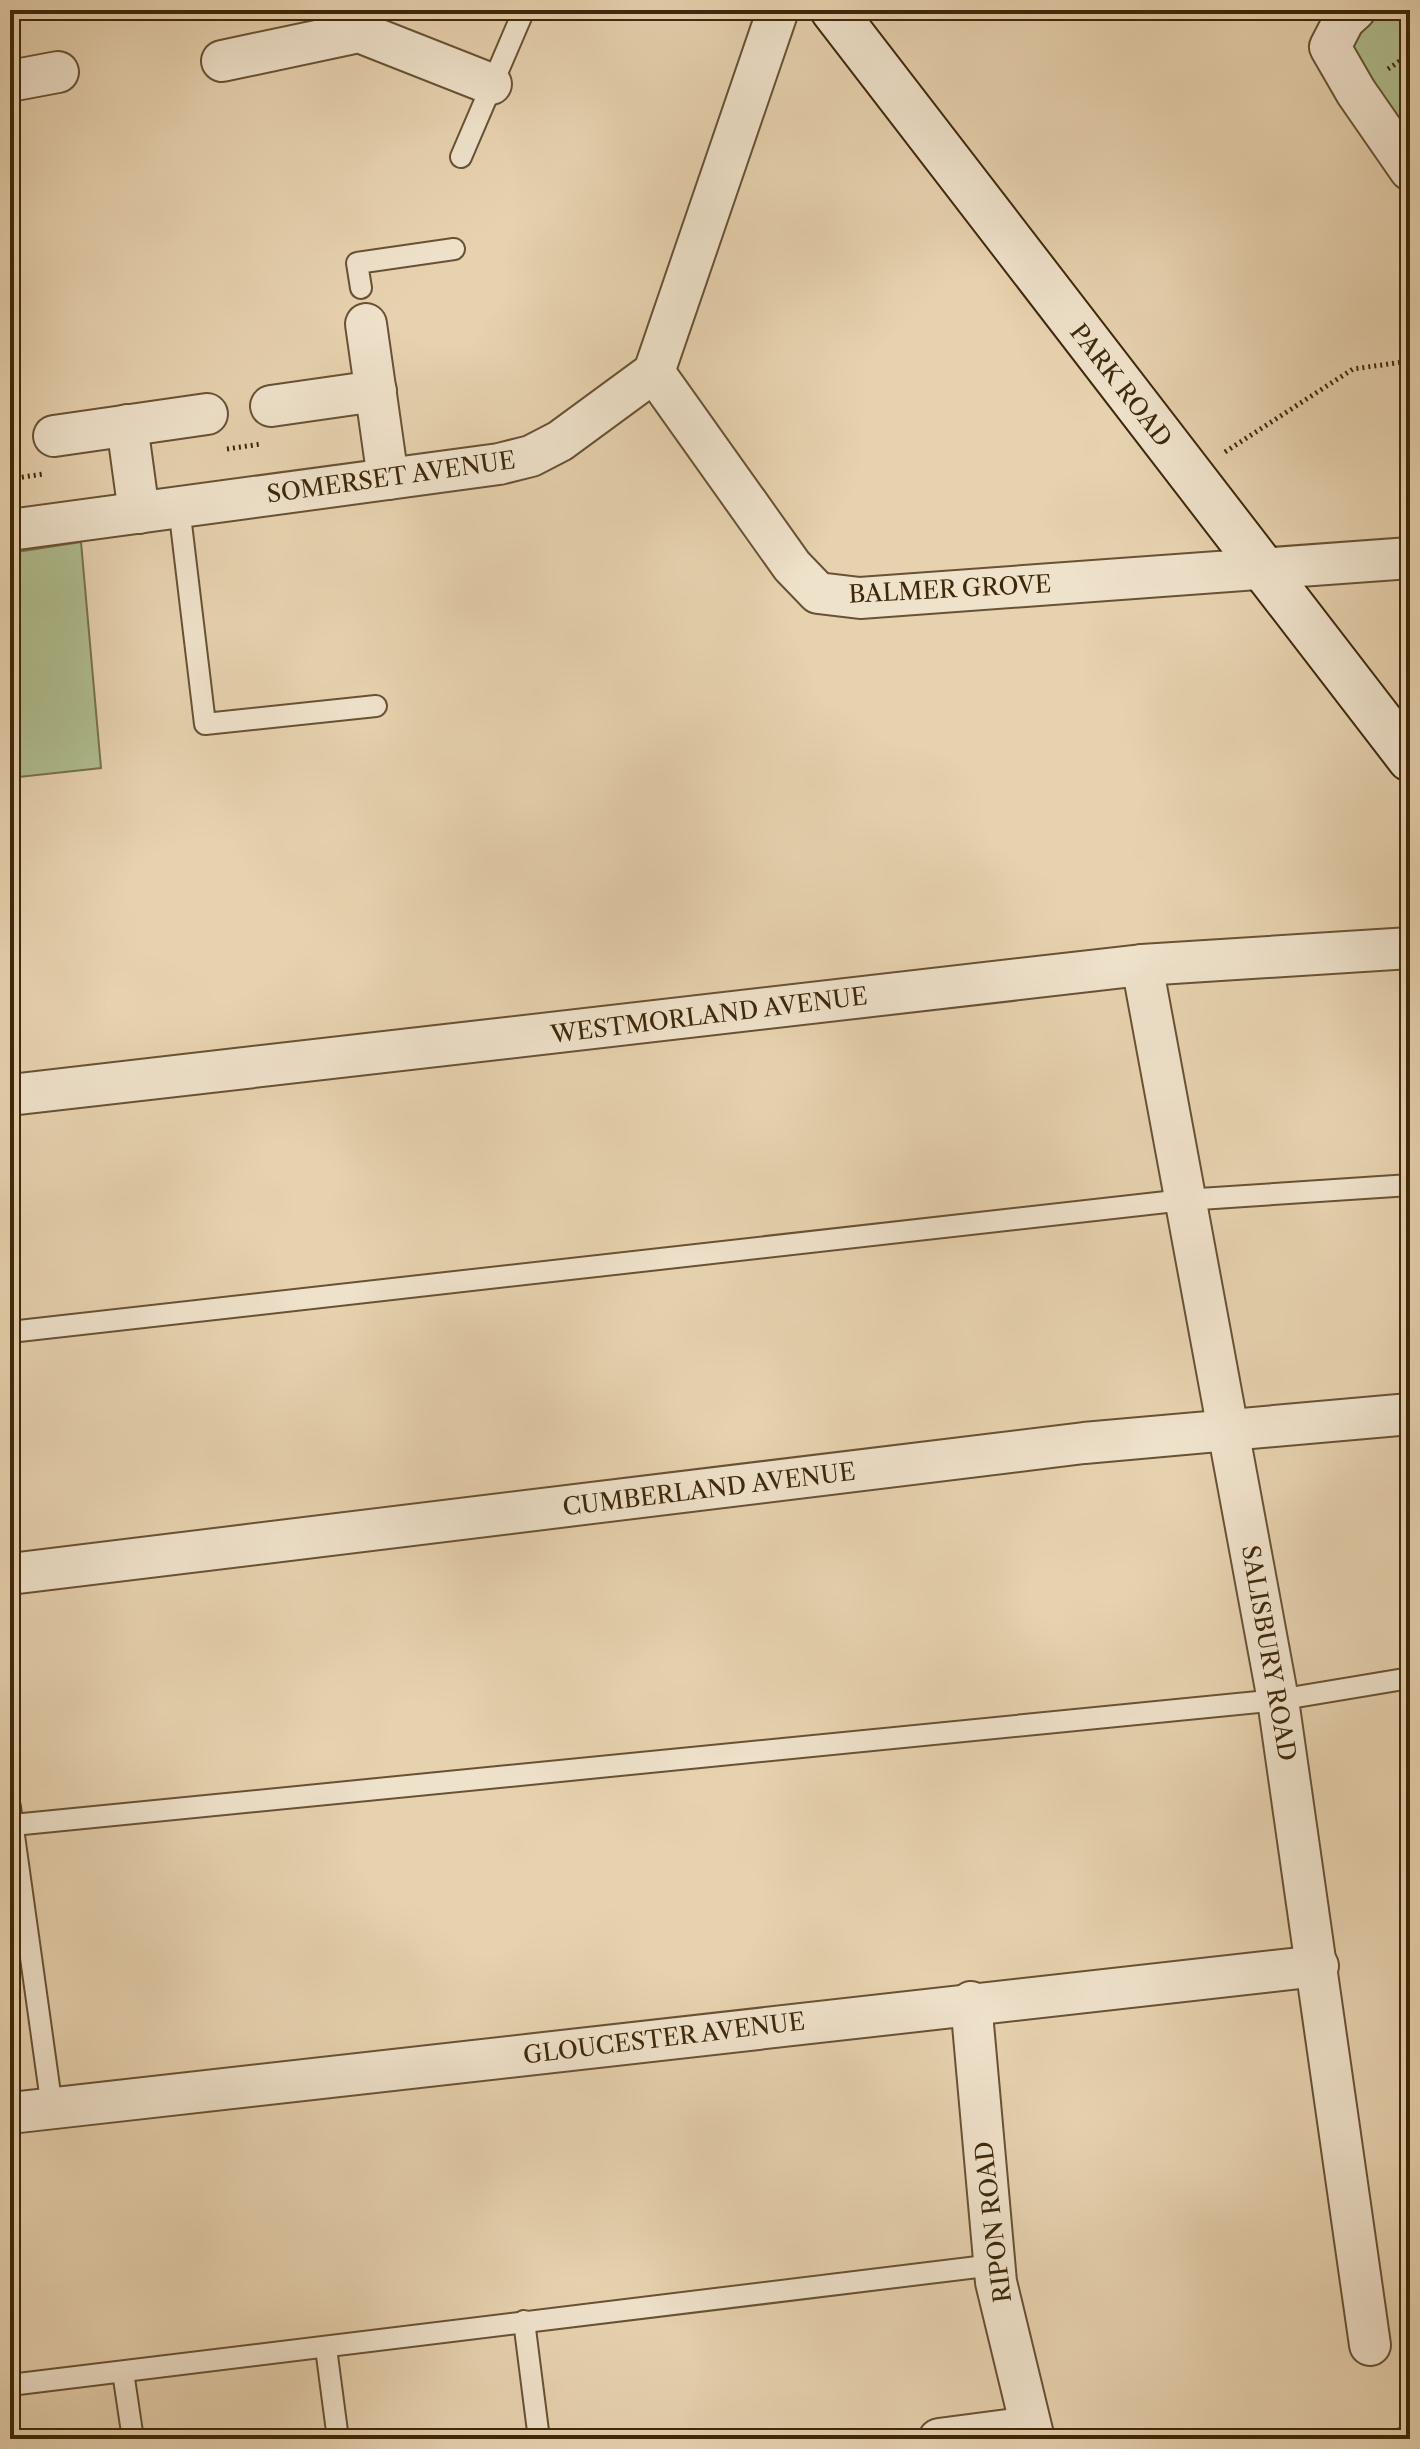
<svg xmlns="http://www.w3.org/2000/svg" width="1420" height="2449" viewBox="0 0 1420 2449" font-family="'Libre Caslon Text',serif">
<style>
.green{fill:#afbd8f;stroke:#76724c;stroke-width:2}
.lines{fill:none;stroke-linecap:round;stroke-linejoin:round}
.service-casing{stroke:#685233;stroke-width:24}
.minor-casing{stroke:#685233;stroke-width:44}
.secondary-casing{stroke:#3e280a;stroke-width:48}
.path{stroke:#3e280a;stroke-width:5;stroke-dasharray:2 4;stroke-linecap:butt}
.service{stroke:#efe2cb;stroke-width:20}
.minor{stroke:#efe2cb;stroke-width:40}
.secondary{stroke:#efe2cb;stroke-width:44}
.labels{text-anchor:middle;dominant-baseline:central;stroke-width:8;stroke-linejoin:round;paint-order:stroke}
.street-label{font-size:24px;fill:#3e280a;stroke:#efe2cb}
</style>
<rect width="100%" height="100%" fill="#e7d2af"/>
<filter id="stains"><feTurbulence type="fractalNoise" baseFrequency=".0025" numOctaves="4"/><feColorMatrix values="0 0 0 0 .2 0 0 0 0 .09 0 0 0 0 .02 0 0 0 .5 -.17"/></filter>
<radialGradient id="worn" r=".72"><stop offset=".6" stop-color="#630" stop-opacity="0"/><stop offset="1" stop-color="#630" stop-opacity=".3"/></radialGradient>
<g class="green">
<polygon points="1355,10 1402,10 1410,20 1410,170 1356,92 1344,20"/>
<polygon points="81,542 101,768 10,778 10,553"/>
</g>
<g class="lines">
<g class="service-casing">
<g id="service">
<polyline points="461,157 524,10"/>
<polyline points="361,288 357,263 454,249"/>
<polyline points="179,507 205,724 376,706"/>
<polyline points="10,1332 1184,1200 1410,1185"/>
<polyline points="10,1807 52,2108"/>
<polyline points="13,1825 1278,1700 1410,1678"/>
<polyline points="524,2321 539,2439"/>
<polyline points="326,2348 338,2439"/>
<polyline points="123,2372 133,2439"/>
<polyline points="10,2385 994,2265"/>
<polyline points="1402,2439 1410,2437"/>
</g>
</g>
<g class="minor-casing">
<g id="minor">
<polyline points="1355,10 1344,20 1330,47 1356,92 1410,170"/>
<polyline points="222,61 359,32 491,84"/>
<polyline points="10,81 58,72"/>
<polyline points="366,324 388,479"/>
<polyline points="654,372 792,566 818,593 860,598 1410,558"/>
<polyline points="271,406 376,391"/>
<polyline points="127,425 139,513"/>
<polyline points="54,436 207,414"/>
<polyline points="10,530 499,464 531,456 560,441 654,372 778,10"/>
<polyline points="1142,965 1278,1700 1370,2345"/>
<polyline points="10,1095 1142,965 1410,948"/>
<polyline points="10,1574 1084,1443 1410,1414"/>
<polyline points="971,2002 996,2282 1034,2439"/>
<polyline points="10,2113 1318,1966"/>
<polyline points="939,2439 1030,2427"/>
</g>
</g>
<g class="secondary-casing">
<polyline id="secondary" points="833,10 1410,759"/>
</g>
<g class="path">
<polyline points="1388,69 1410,54"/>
<polyline points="227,449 261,444"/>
<polyline points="1225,452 1353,369 1410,361"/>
<polyline points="10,479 43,474"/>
</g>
<use href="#service" class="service"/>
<use href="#minor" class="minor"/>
<use href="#secondary" class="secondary"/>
</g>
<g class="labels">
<g class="street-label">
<text transform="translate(1121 385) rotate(52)">PARK ROAD</text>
<text transform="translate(391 477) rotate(-8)">SOMERSET AVENUE</text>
<text transform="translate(950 589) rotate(-3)">BALMER GROVE</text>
<text transform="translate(709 1015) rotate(-7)">WESTMORLAND AVENUE</text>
<text transform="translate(709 1489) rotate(-7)">CUMBERLAND AVENUE</text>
<text transform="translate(1269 1653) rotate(80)">SALISBURY ROAD</text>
<text transform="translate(664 2038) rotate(-7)">GLOUCESTER AVENUE</text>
<text transform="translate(993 2222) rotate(-97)">RIPON ROAD</text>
</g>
</g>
<rect width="1420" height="2449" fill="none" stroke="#e7d2af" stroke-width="40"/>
<rect x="12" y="12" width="1396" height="2425" fill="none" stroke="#3e280a" stroke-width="4"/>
<rect x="20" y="20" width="1380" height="2409" fill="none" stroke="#3e280a" stroke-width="2"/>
<rect width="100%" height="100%" filter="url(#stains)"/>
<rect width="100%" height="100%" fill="url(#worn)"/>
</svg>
